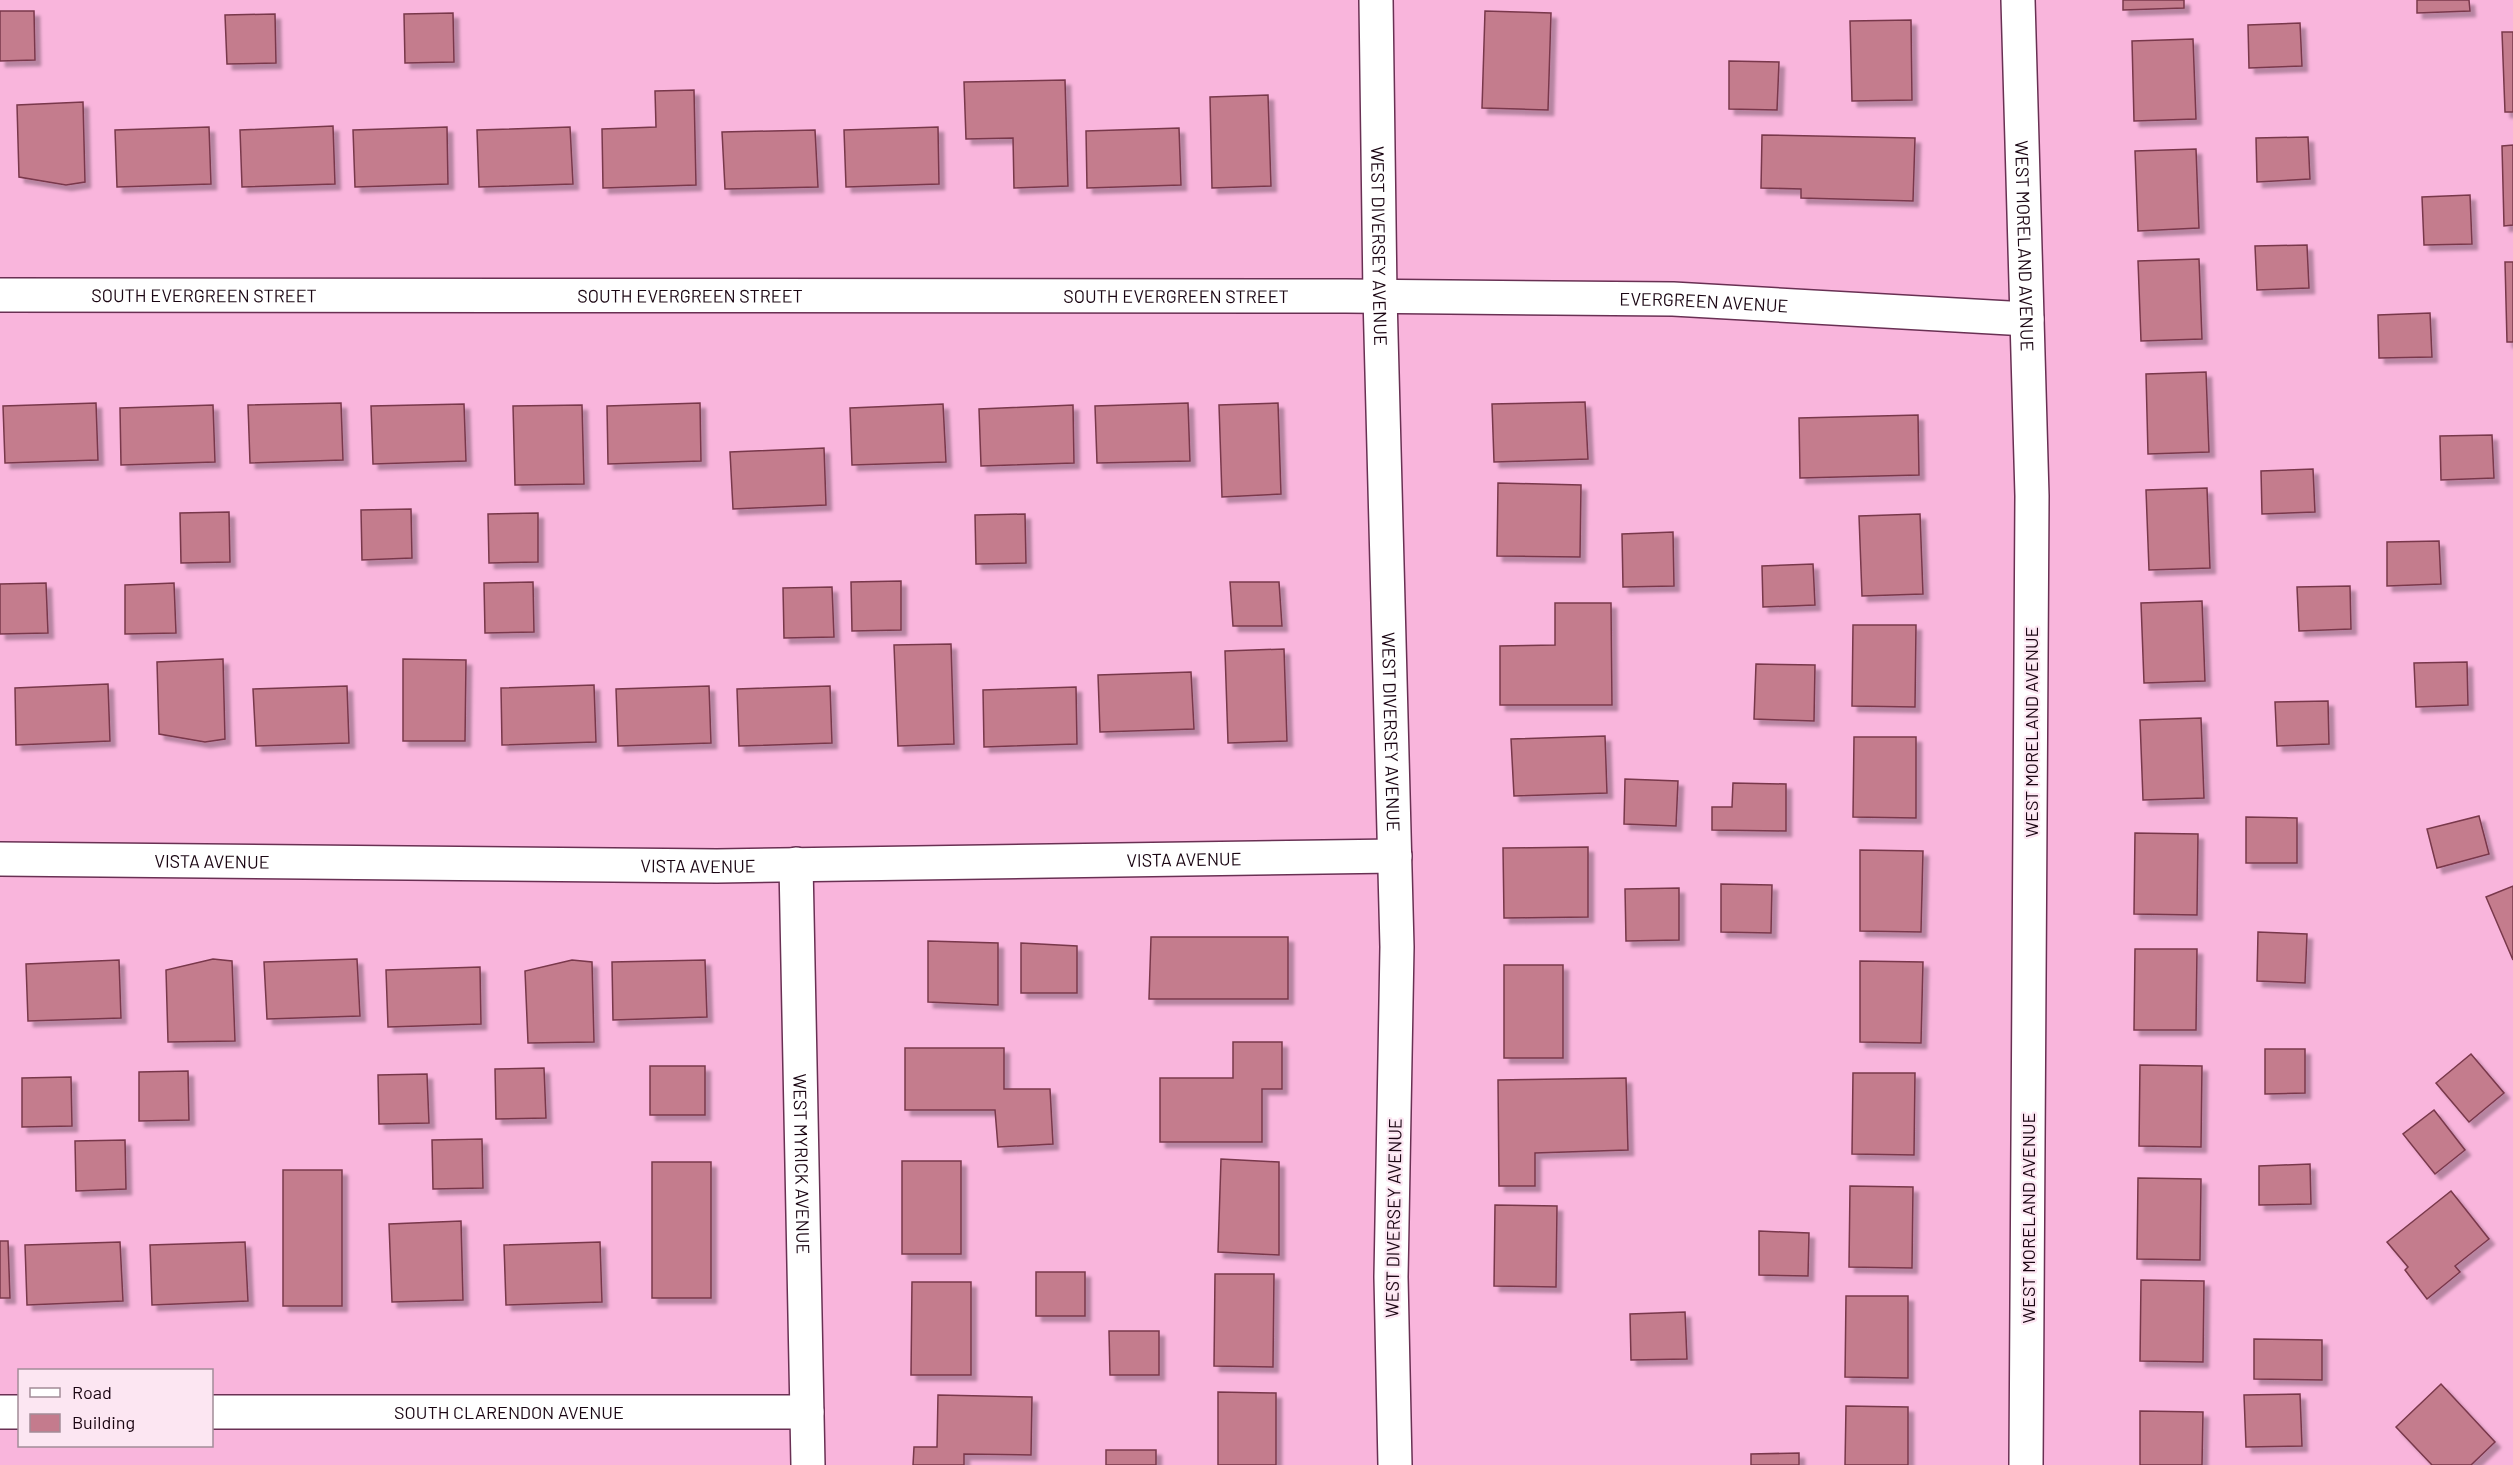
<svg xmlns="http://www.w3.org/2000/svg" width="2513" height="1465" viewBox="0 0 2513 1465" font-family="Barlow,sans-serif">
<style>
.building{fill:#c47b8d;stroke:#79384b;stroke-width:1.5;filter:url(#shadow)}
.lines{fill:none;stroke-linecap:round;stroke-linejoin:round}
.minor-casing{stroke:#693053;stroke-width:36}
.minor{stroke:#fff;stroke-width:33}
.labels{text-anchor:middle;dominant-baseline:central;stroke-width:4.5;stroke-linejoin:round;paint-order:stroke}
.street-label{font-size:18px;fill:#1a0512;stroke:#fce6f2}
</style>
<defs>
<filter id="shadow"><feDropShadow dx="5.5" dy="5.5" stdDeviation="1.5" flood-color="#0004"/></filter>
</defs>
<rect width="100%" height="100%" fill="#f9b5dc"/>
<g class="building">
<polygon points="2123,0 2184,0 2184,8 2123,10"/>
<polygon points="2417,0 2469,0 2470,11 2417,13"/>
<polygon points="0,11 34,11 35,60 0,61"/>
<polygon points="1485,11 1551,13 1548,110 1482,108"/>
<polygon points="453,13 454,62 405,63 404,14"/>
<polygon points="275,14 276,63 227,64 225,15"/>
<polygon points="1911,20 1912,100 1852,101 1850,21"/>
<polygon points="2300,23 2302,66 2249,68 2248,25"/>
<polygon points="2502,32 2513,32 2513,112 2505,112"/>
<polygon points="2193,39 2196,119 2134,121 2132,41"/>
<polygon points="1729,61 1779,62 1777,110 1729,109"/>
<polygon points="1065,80 1068,186 1014,188 1013,138 966,139 964,82"/>
<polygon points="694,90 696,185 603,188 602,129 656,127 655,91"/>
<polygon points="1268,95 1271,186 1212,188 1210,97"/>
<polygon points="83,102 85,182 66,185 19,177 17,105"/>
<polygon points="333,126 335,184 242,187 240,130"/>
<polygon points="209,127 211,184 117,187 115,130"/>
<polygon points="447,127 448,184 355,187 353,130"/>
<polygon points="570,127 573,184 479,187 477,130"/>
<polygon points="938,127 939,184 846,187 844,130"/>
<polygon points="1179,128 1181,185 1087,188 1086,131"/>
<polygon points="815,130 818,187 725,189 722,132"/>
<polygon points="1762,135 1915,138 1913,201 1801,198 1801,189 1761,188"/>
<polygon points="2308,137 2310,179 2257,182 2256,138"/>
<polygon points="2513,145 2513,225 2504,226 2502,146"/>
<polygon points="2196,149 2199,228 2138,231 2135,151"/>
<polygon points="2470,195 2472,244 2424,245 2422,197"/>
<polygon points="2307,245 2309,288 2257,290 2255,246"/>
<polygon points="2199,259 2202,339 2141,341 2138,261"/>
<polygon points="2505,262 2513,262 2513,342 2507,342"/>
<polygon points="2430,313 2432,357 2379,358 2378,315"/>
<polygon points="2206,372 2209,452 2148,454 2146,374"/>
<polygon points="1585,402 1588,459 1494,462 1492,404"/>
<polygon points="96,403 98,460 5,463 3,406"/>
<polygon points="341,403 343,460 250,463 248,405"/>
<polygon points="700,403 701,461 608,464 607,406"/>
<polygon points="1188,403 1190,461 1097,463 1095,406"/>
<polygon points="1278,403 1281,494 1222,497 1219,405"/>
<polygon points="464,404 466,461 373,464 371,406"/>
<polygon points="943,404 946,462 852,465 850,408"/>
<polygon points="213,405 215,462 121,465 120,408"/>
<polygon points="582,405 584,484 515,485 513,406"/>
<polygon points="1073,405 1074,463 981,466 979,409"/>
<polygon points="1918,415 1919,475 1800,478 1799,418"/>
<polygon points="2492,435 2494,478 2441,480 2440,436"/>
<polygon points="824,448 826,505 733,509 730,452"/>
<polygon points="2313,469 2315,512 2262,514 2261,471"/>
<polygon points="1498,483 1581,485 1580,557 1497,556"/>
<polygon points="2207,488 2210,568 2149,570 2146,490"/>
<polygon points="411,509 412,558 362,560 361,510"/>
<polygon points="229,512 230,562 181,563 180,513"/>
<polygon points="538,513 538,562 489,563 488,514"/>
<polygon points="1025,514 1026,563 976,564 975,515"/>
<polygon points="1920,514 1923,594 1862,596 1859,516"/>
<polygon points="1673,532 1674,586 1623,587 1622,534"/>
<polygon points="2439,541 2441,584 2387,586 2387,542"/>
<polygon points="1813,564 1815,605 1763,607 1762,566"/>
<polygon points="901,581 901,630 852,631 851,582"/>
<polygon points="533,582 534,632 485,633 484,583"/>
<polygon points="1230,582 1279,582 1282,626 1233,626"/>
<polygon points="46,583 48,633 0,634 0,584"/>
<polygon points="174,583 176,633 125,634 125,585"/>
<polygon points="2350,586 2351,629 2299,631 2297,587"/>
<polygon points="832,587 834,637 784,638 783,588"/>
<polygon points="2202,601 2205,681 2144,683 2141,603"/>
<polygon points="1555,603 1611,603 1612,705 1500,705 1500,646 1555,645"/>
<polygon points="1853,625 1916,625 1915,707 1852,706"/>
<polygon points="951,644 954,744 898,746 894,645"/>
<polygon points="1284,649 1287,741 1228,743 1225,651"/>
<polygon points="223,659 225,739 205,742 159,734 157,662"/>
<polygon points="403,659 466,660 465,741 403,741"/>
<polygon points="2467,662 2468,705 2416,707 2414,663"/>
<polygon points="1756,664 1815,665 1814,721 1754,719"/>
<polygon points="1191,672 1194,729 1100,732 1098,675"/>
<polygon points="108,684 110,741 16,745 15,688"/>
<polygon points="594,685 596,742 502,745 501,688"/>
<polygon points="347,686 349,743 256,746 253,689"/>
<polygon points="709,686 711,743 618,746 616,689"/>
<polygon points="830,686 832,743 739,746 737,689"/>
<polygon points="1076,687 1077,744 984,747 983,690"/>
<polygon points="2328,701 2329,744 2277,746 2275,702"/>
<polygon points="2201,718 2204,798 2143,800 2140,720"/>
<polygon points="1605,736 1607,793 1514,796 1511,739"/>
<polygon points="1854,737 1916,737 1916,818 1853,817"/>
<polygon points="1625,779 1678,781 1676,826 1624,824"/>
<polygon points="1733,783 1786,784 1786,831 1712,830 1712,807 1732,807"/>
<polygon points="2479,816 2489,854 2437,868 2427,829"/>
<polygon points="2246,817 2297,818 2297,863 2246,863"/>
<polygon points="2135,833 2198,834 2197,915 2134,914"/>
<polygon points="1588,847 1588,917 1504,918 1503,848"/>
<polygon points="1860,850 1923,851 1921,932 1860,931"/>
<polygon points="1721,884 1772,885 1771,933 1721,932"/>
<polygon points="2513,886 2513,960 2486,897"/>
<polygon points="1679,888 1679,940 1626,941 1625,889"/>
<polygon points="2258,932 2307,934 2305,983 2257,981"/>
<polygon points="1151,937 1288,937 1288,999 1149,999"/>
<polygon points="928,941 998,943 998,1005 928,1002"/>
<polygon points="1021,943 1077,946 1077,993 1021,993"/>
<polygon points="2135,949 2197,949 2196,1030 2134,1030"/>
<polygon points="213,959 232,961 235,1041 168,1042 166,970"/>
<polygon points="357,959 360,1016 267,1019 264,962"/>
<polygon points="119,960 121,1018 28,1021 26,964"/>
<polygon points="572,960 592,962 594,1042 528,1043 525,971"/>
<polygon points="705,960 707,1017 613,1020 612,962"/>
<polygon points="1860,961 1923,962 1921,1043 1860,1042"/>
<rect x="1504" y="965" width="59" height="93"/>
<polygon points="480,967 481,1024 388,1027 386,970"/>
<polygon points="1233,1042 1282,1042 1282,1089 1262,1089 1262,1142 1160,1142 1160,1078 1233,1078"/>
<polygon points="905,1048 1004,1048 1004,1089 1050,1089 1053,1144 998,1147 995,1110 905,1110"/>
<polygon points="2265,1049 2305,1049 2305,1093 2265,1094"/>
<polygon points="2471,1054 2504,1093 2469,1122 2436,1083"/>
<polygon points="2140,1065 2202,1066 2201,1147 2139,1146"/>
<rect x="650" y="1066" width="55" height="49"/>
<polygon points="544,1068 546,1118 496,1119 495,1069"/>
<polygon points="188,1071 189,1120 139,1121 139,1072"/>
<polygon points="1853,1073 1915,1073 1914,1155 1852,1154"/>
<polygon points="427,1074 429,1123 379,1124 378,1075"/>
<polygon points="71,1077 72,1126 22,1127 22,1078"/>
<polygon points="1626,1078 1628,1150 1535,1153 1535,1186 1499,1186 1498,1080"/>
<polygon points="2434,1110 2465,1150 2435,1174 2403,1134"/>
<polygon points="482,1139 483,1188 433,1189 432,1140"/>
<polygon points="125,1140 126,1189 76,1191 75,1141"/>
<polygon points="1221,1159 1279,1162 1279,1255 1218,1252"/>
<rect x="902" y="1161" width="59" height="93"/>
<rect x="652" y="1162" width="59" height="136"/>
<polygon points="2310,1164 2311,1204 2259,1205 2259,1166"/>
<rect x="283" y="1170" width="59" height="136"/>
<polygon points="2138,1178 2201,1179 2200,1260 2137,1259"/>
<polygon points="1850,1186 1913,1187 1912,1268 1849,1267"/>
<polygon points="2451,1191 2489,1239 2455,1266 2460,1272 2427,1299 2405,1270 2408,1267 2387,1242"/>
<polygon points="1495,1205 1557,1206 1556,1287 1494,1286"/>
<polygon points="461,1221 463,1300 392,1302 389,1224"/>
<polygon points="1759,1231 1809,1233 1808,1276 1759,1275"/>
<polygon points="0,1241 8,1241 10,1298 0,1298"/>
<polygon points="120,1242 123,1301 27,1305 25,1245"/>
<polygon points="245,1242 248,1301 152,1305 150,1245"/>
<polygon points="600,1242 602,1302 506,1305 504,1245"/>
<rect x="1036" y="1272" width="49" height="44"/>
<polygon points="1215,1274 1274,1274 1273,1367 1214,1366"/>
<polygon points="2141,1280 2204,1281 2203,1362 2140,1361"/>
<polygon points="912,1282 971,1282 971,1375 911,1375"/>
<polygon points="1846,1296 1908,1296 1908,1378 1845,1377"/>
<polygon points="1685,1312 1687,1359 1631,1360 1630,1314"/>
<polygon points="1109,1331 1159,1331 1159,1375 1110,1375"/>
<polygon points="2254,1339 2322,1340 2322,1380 2254,1379"/>
<polygon points="2441,1384 2495,1442 2471,1465 2432,1465 2396,1427"/>
<polygon points="1218,1392 1276,1393 1276,1465 1218,1465"/>
<polygon points="2300,1394 2302,1446 2246,1447 2244,1395"/>
<polygon points="938,1395 1032,1397 1031,1455 964,1454 964,1465 913,1465 914,1447 937,1447"/>
<polygon points="1846,1406 1908,1407 1908,1465 1845,1465"/>
<polygon points="2140,1411 2203,1412 2202,1465 2140,1465"/>
<rect x="1106" y="1450" width="50" height="15"/>
<polygon points="1799,1453 1799,1465 1751,1465 1751,1454"/>
</g>
<g class="lines">
<g class="minor-casing">
<g id="minor">
<path id="s1" d="M 1376,0 L 1380,296 L 1397,947 L 1391,1277 L 1395,1465"/>
<path id="s2" d="M 2018,0 L 2032,496 L 2026,1465"/>
<path id="s3" d="M 0,295 L 1346,296 L 1673,299 L 2027,319"/>
<path id="s4" d="M 0,859 L 717,866 L 1395,856"/>
<path id="s5" d="M 796,864 L 808,1465"/>
<polyline points="0,1412 20,1412"/>
<path id="s6" d="M 212,1412 L 807,1412"/>
</g>
</g>
<use href="#minor" class="minor"/>
</g>
<g class="labels">
<g class="street-label">
<text stroke="none"><textPath href="#s1" startOffset="246">WEST DIVERSEY AVENUE</textPath></text>
<text stroke="none"><textPath href="#s2" startOffset="246">WEST MORELAND AVENUE</textPath></text>
<text stroke="none"><textPath href="#s3" startOffset="204">SOUTH EVERGREEN STREET</textPath></text>
<text stroke="none"><textPath href="#s3" startOffset="690">SOUTH EVERGREEN STREET</textPath></text>
<text stroke="none"><textPath href="#s3" startOffset="1176">SOUTH EVERGREEN STREET</textPath></text>
<text stroke="none"><textPath href="#s3" startOffset="1704">EVERGREEN AVENUE</textPath></text>
<text stroke="none"><textPath href="#s1" startOffset="732">WEST DIVERSEY AVENUE</textPath></text>
<text transform="translate(2031 732) rotate(-90)">WEST MORELAND AVENUE</text>
<text stroke="none"><textPath href="#s4" startOffset="1184">VISTA AVENUE</textPath></text>
<text stroke="none"><textPath href="#s4" startOffset="212">VISTA AVENUE</textPath></text>
<text stroke="none"><textPath href="#s4" startOffset="698">VISTA AVENUE</textPath></text>
<text stroke="none"><textPath href="#s5" startOffset="300">WEST MYRICK AVENUE</textPath></text>
<text transform="translate(1393 1218) rotate(-89)">WEST DIVERSEY AVENUE</text>
<text transform="translate(2028 1218) rotate(-90)">WEST MORELAND AVENUE</text>
<text stroke="none"><textPath href="#s6" startOffset="297">SOUTH CLARENDON AVENUE</textPath></text>
</g>
</g>
<rect x="18" y="1369" width="195" height="78" fill="#fce6f2" stroke="#a28c98" stroke-width="1.5"/>
<rect x="30" y="1388" width="30" height="9" fill="#ffffff" stroke="#a28c98" stroke-width="1.5"/>
<text x="72" y="1399" font-size="18" fill="#1a0512">Road</text>
<rect x="30" y="1414" width="30" height="18" fill="#c47b8d" stroke="#a28c98" stroke-width="1.5"/>
<text x="72" y="1429" font-size="18" fill="#1a0512">Building</text>
</svg>
